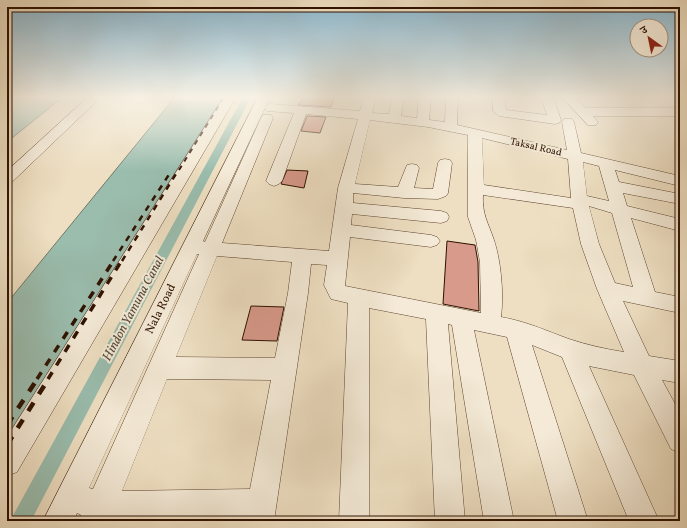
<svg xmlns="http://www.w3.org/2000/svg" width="687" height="528" viewBox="0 0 687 528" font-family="Vollkorn,'Noto Serif Devanagari',serif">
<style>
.water{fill:#9abdae;stroke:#6f7868}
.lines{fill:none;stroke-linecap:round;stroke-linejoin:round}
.canal{fill:#9abdae;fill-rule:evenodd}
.building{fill:#d89a8b;stroke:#2e1100}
.minor-casing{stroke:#5e4430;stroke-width:1}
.minor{fill:#f4ead7;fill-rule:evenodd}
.rail-far3{stroke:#2e1100;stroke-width:2;stroke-dasharray:5 5;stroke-linecap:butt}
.rail-far2{stroke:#2e1100;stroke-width:2.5;stroke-dasharray:6 6;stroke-linecap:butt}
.rail-far1{stroke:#2e1100;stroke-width:3.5;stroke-dasharray:8 8;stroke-linecap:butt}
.rail{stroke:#2e1100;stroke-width:4.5;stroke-dasharray:10 10;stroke-linecap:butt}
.labels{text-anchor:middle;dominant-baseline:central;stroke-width:4;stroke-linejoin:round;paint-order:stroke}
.far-street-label{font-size:10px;fill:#2e1100;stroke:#f4ead7}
.street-label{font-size:12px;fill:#2e1100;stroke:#f4ead7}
.water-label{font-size:13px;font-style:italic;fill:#544d3d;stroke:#f4ead7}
</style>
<rect width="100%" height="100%" fill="#eedfc2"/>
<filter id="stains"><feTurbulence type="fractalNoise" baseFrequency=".005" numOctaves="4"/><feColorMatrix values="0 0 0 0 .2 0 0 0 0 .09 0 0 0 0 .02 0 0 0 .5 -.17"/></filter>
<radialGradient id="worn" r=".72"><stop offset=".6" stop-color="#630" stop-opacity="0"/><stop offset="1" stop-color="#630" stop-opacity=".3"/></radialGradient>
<g class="water">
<polygon points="13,97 63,97 7,142 7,101"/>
<polygon points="175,97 223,97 7,444 7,303"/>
</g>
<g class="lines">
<polygon class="canal" points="243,97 251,97 31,521 10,521"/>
</g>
<g class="building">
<polygon points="304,97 322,97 334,98 331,107 298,105"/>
<polygon points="307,116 326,117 320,133 301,131"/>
<polygon points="287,170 308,171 304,188 281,184"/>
<polygon points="447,241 475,245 478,262 479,311 443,304"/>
<polygon points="251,306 284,307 277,341 242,340"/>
</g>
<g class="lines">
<g class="minor-casing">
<g id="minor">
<polygon points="88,97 101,97 12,182 7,184 7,171"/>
<polygon points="224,97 236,97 17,472 7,476 7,437"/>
<path d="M 258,97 L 270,97 L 203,241 L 205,242 L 261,118 L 263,115 L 271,115 L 273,118 L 222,243 L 329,251 L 338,188 L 358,119 L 306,114 L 282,181 L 279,184 L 274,186 L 269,184 L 266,181 L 294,113 L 267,111 L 265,108 L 267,105 L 271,104 L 360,111 L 364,97 L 376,97 L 372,113 L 389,114 L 392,97 L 404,97 L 401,116 L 417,118 L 419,97 L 431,97 L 429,120 L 445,122 L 446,97 L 458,97 L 457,125 L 567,150 L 562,122 L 564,119 L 572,119 L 574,122 L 581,153 L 680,176 L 680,186 L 615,170 L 619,182 L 680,194 L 680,204 L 623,193 L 627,206 L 680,219 L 680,231 L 631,218 L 655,292 L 680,297 L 680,313 L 623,301 L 649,356 L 680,361 L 680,383 L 662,380 L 680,413 L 680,453 L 671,449 L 634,375 L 589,366 L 659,521 L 629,521 L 562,357 L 532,345 L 588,521 L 558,521 L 507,337 L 474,330 L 514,521 L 484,521 L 452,325 L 448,324 L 465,521 L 435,521 L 426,319 L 369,308 L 369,521 L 339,521 L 348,303 L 331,299 L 324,285 L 327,265 L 311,264 L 308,293 L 274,521 L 244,521 L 244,519 L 79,521 L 81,515 L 77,513 L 74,521 L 43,521 ZM 370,120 L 428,127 L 468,135 L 468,217 L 476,240 L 480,262 L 481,313 L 345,286 L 350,237 L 431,247 L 437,245 L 440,241 L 437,237 L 431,235 L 351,225 L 352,214 L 441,223 L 447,221 L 449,217 L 447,213 L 441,211 L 353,203 L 353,193 L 404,198 L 438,199 L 446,196 L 448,193 L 452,163 L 450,160 L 445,159 L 440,160 L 438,163 L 433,189 L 414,188 L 419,168 L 417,165 L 412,164 L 407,165 L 398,187 L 355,184 ZM 482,138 L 568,159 L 571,198 L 484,185 ZM 583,162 L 599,166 L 609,201 L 587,196 ZM 483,195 L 573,208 L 581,244 L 597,289 L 624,352 C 605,349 587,345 569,339 C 547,331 525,321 501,317 C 504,294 501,261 494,240 C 488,222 482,215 483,195 ZM 589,206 L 612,213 L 633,287 L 615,283 L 599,244 ZM 197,254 L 199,254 L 93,489 L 89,488 ZM 217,256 L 292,262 L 288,293 L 275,358 L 176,357 ZM 167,379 L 271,380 L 250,489 L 122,491 Z"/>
<polygon points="492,97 504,97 506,110 547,115 541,97 553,97 561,120 559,123 555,124 499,116 493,111"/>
<polygon points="562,97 575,97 586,108 680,108 680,116 593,116 598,122 596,125 588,125"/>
</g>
</g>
<use href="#minor" class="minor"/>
<polyline class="rail-far3" points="179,170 224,97"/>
<g class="rail-far2">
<polyline points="113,261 170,173"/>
<polyline points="122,261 179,169"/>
</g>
<g class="rail-far1">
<polyline points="37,379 114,260"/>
<polyline points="48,379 122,260"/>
</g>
<g class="rail">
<polyline points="7,425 38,378"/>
<polyline points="7,445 49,378"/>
</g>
</g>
<linearGradient id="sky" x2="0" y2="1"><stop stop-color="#89b8d1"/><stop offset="0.57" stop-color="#f7f1e4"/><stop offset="1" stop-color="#f7f1e4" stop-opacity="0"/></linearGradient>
<rect width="687" height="171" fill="url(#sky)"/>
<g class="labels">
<g class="far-street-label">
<text transform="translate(536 147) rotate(13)">Taksal Road</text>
</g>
<g class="street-label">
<text transform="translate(161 309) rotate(-64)">Nala Road</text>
</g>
<g class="water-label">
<text transform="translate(134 309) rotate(-62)">Hindon Yamuna Canal</text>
</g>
</g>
<rect width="687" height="528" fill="none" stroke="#eedfc2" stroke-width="24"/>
<rect x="8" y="8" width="671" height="512" fill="none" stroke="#2e1100" stroke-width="2"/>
<rect x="12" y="12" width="663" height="504" fill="none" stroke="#2e1100"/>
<g transform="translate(649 38) rotate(327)"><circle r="19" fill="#f4ead7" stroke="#a59381"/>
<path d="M0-3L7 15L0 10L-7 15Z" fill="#8f2418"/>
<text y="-6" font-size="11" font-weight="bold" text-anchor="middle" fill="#2e1100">उ</text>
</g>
<rect width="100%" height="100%" filter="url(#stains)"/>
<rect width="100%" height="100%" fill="url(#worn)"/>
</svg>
